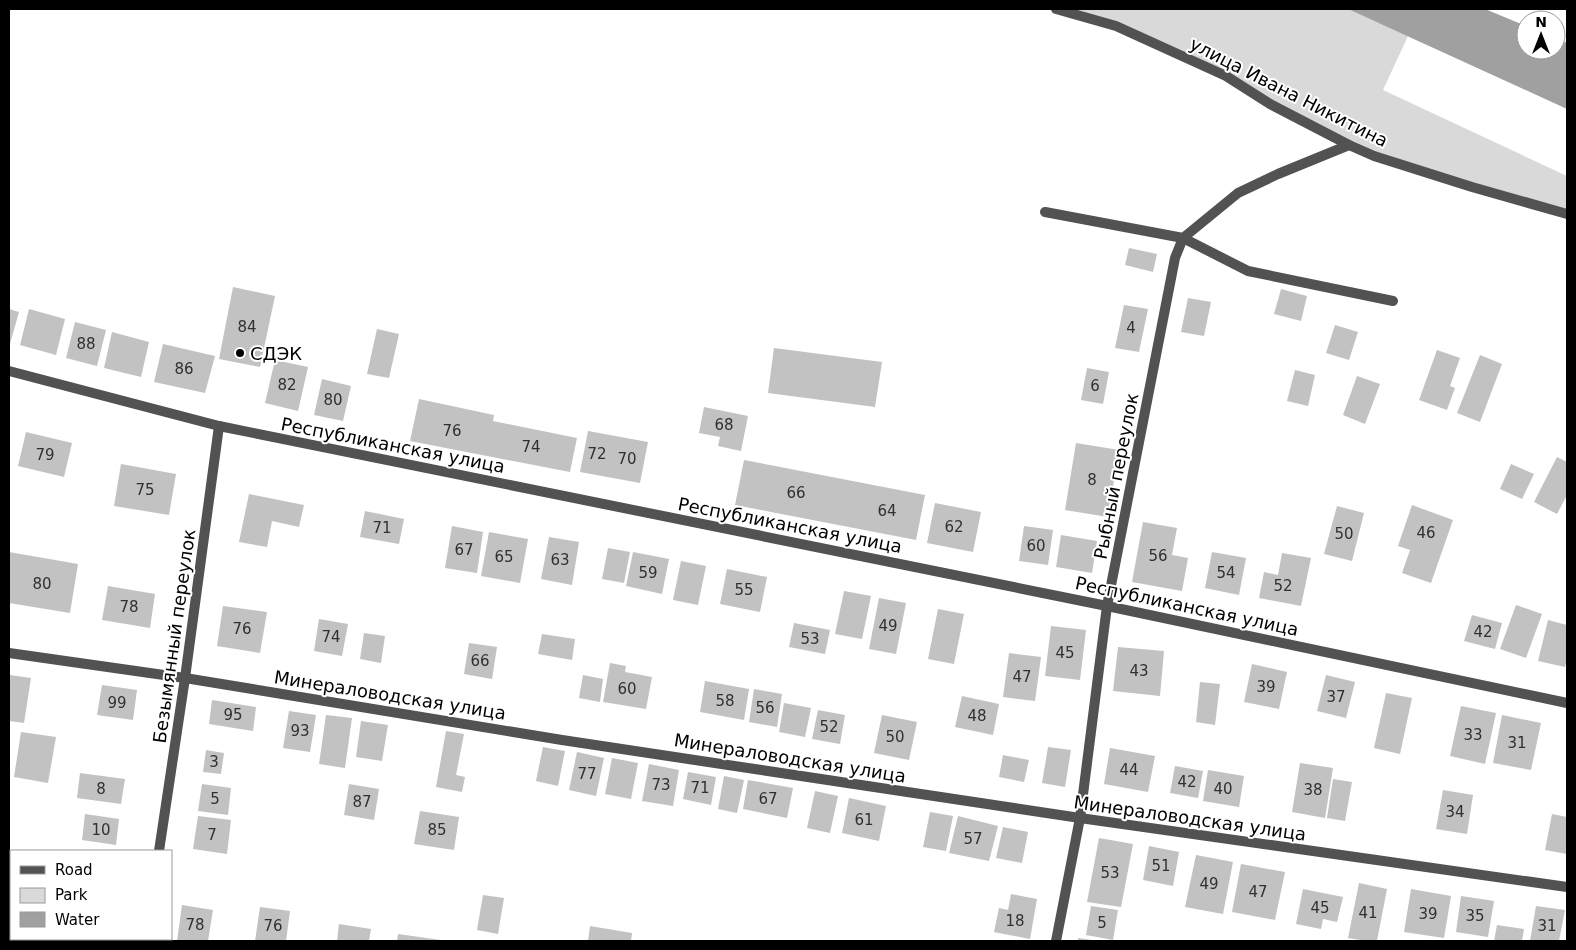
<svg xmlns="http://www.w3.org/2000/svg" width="1576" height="950" viewBox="0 0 1576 950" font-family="'DejaVu Sans',sans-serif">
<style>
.green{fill:#d9d9d9}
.water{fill:#a0a0a0}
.building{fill:#c2c2c2}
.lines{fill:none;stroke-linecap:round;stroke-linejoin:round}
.service{stroke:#525252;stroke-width:10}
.minor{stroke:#525252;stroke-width:10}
.tertiary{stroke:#525252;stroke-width:10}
.tram{stroke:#000;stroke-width:1}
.poi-dot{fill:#000;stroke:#fff;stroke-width:2}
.labels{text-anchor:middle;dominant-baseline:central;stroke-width:4;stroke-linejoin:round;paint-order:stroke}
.number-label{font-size:15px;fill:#303030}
.street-label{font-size:18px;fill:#000;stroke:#fff}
.poi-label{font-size:18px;fill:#000;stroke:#fff;text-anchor:start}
</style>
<rect width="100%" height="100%" fill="#fff"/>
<polygon class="green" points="1056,9 1348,9 1408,36 1383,90 1567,176 1567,214 1374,156 1226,76 1116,26"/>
<polygon class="water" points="1348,9 1485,9 1526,26 1526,50 1556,50 1556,38 1567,43 1567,109"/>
<g class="building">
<polygon points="1129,248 1157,254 1153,272 1125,265"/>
<polygon points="233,287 275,296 260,367 219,359"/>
<polygon points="1281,289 1307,296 1301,321 1274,314"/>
<polygon points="1188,298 1211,302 1204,336 1181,332"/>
<polygon points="1124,305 1148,309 1139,352 1115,348"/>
<polygon points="9,309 19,312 10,344 9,344"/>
<polygon points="29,309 65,319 56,355 20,345"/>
<polygon points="75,322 106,330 97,366 66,358"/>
<polygon points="1335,325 1358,332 1349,360 1326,353"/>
<polygon points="377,329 399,334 389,378 367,374"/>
<polygon points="112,332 149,342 141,377 104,368"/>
<polygon points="163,344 215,356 205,393 154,382"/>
<polygon points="774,348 882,362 875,407 768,393"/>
<polygon points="1437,350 1460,358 1450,386 1455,388 1447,410 1419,400"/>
<polygon points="1480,355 1502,364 1480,422 1457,413"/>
<polygon points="275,360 308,367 298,411 265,403"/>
<polygon points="1087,368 1109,372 1103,404 1081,400"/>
<polygon points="1295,370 1315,375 1308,406 1287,401"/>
<polygon points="1357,376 1380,384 1365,424 1343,415"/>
<polygon points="322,379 351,386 343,421 314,415"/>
<polygon points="419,399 494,415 493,421 577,438 570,472 410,441"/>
<polygon points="704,407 748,416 741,451 718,446 720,437 699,433"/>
<polygon points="588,431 648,442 640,483 580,472"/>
<polygon points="26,432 72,443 64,477 18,466"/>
<polygon points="1076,443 1119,450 1108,517 1065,510"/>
<polygon points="1557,457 1567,462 1567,495 1557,514 1534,502"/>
<polygon points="744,460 925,495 916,540 735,505"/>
<polygon points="121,464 176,474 169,515 114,506"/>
<polygon points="1511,464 1534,474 1522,499 1500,489"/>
<polygon points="249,494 304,505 299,527 272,521 267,547 239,542"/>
<polygon points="935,503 981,512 973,552 927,543"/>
<polygon points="1412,505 1453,520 1431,583 1402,573 1410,550 1398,546"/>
<polygon points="1337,506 1364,513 1352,561 1324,554"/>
<polygon points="365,511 404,519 399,544 360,537"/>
<polygon points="1143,522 1177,528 1172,555 1188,558 1182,591 1132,582"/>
<polygon points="452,526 483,532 477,573 445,568"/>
<polygon points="1024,526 1053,530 1048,565 1019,561"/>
<polygon points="489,532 528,539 520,583 481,576"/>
<polygon points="1061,535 1097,541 1092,573 1056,567"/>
<polygon points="549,537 579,542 572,585 541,579"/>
<polygon points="608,548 630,552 624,583 602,579"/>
<polygon points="9,552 78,564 70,613 9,603"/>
<polygon points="633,552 669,559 662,594 626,586"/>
<polygon points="1212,552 1246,558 1239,595 1205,588"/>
<polygon points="1282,553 1311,558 1301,606 1259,598 1264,572 1278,575"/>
<polygon points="681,561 706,566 698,605 673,600"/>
<polygon points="727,569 767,577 760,612 720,604"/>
<polygon points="108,586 155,594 150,628 102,620"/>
<polygon points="844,591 871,596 862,639 835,634"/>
<polygon points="879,598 906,603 896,654 869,649"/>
<polygon points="1516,605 1542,614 1526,658 1500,649"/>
<polygon points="223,606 267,612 260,653 217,646"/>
<polygon points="938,609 964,614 954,664 928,659"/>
<polygon points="1472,615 1502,623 1495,649 1464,641"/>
<polygon points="319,619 348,624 342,656 314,651"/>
<polygon points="1548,620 1567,625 1567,659 1565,667 1538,661"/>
<polygon points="794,623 830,630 825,654 789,647"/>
<polygon points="1051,626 1086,630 1080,680 1045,676"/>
<polygon points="364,633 385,636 381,663 360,659"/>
<polygon points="542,634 575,639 572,660 538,654"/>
<polygon points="469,643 497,647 492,679 464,674"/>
<polygon points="1118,647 1164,651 1160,696 1113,691"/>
<polygon points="1009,653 1041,657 1035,701 1003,697"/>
<polygon points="610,663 626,666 625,672 652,677 646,709 603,702"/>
<polygon points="1252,664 1287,672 1279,709 1244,702"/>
<polygon points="10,675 31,678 24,723 9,721"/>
<polygon points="583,675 603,679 600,702 579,698"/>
<polygon points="1326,675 1355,682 1346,718 1317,711"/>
<polygon points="705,681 749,689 744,720 700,712"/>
<polygon points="1200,682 1220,684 1215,725 1196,722"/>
<polygon points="102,685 137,690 133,720 97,715"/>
<polygon points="754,689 782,694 777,727 749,722"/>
<polygon points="1386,693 1412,698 1400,754 1374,748"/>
<polygon points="962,696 999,704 993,735 955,727"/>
<polygon points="212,700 256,707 253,731 209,724"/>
<polygon points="784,703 811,708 805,737 779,732"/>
<polygon points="1461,706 1496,713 1485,764 1450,756"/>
<polygon points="818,710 845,715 840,744 812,739"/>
<polygon points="289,711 316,715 310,752 283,748"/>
<polygon points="326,715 352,718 345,768 319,764"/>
<polygon points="882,715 917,722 909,760 874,753"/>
<polygon points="1502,715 1541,723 1531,770 1493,763"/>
<polygon points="361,721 388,725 382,761 356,757"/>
<polygon points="446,731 464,734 456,775 465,777 462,792 436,787"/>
<polygon points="21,732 56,737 48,783 14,777"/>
<polygon points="543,747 565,751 558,786 536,781"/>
<polygon points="1048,747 1071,750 1065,787 1042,783"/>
<polygon points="1110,748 1155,756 1148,792 1104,784"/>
<polygon points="206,750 224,753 221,774 203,772"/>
<polygon points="577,752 604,758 596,796 569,790"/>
<polygon points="1003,755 1029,760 1024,782 999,777"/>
<polygon points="612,758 638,763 631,799 605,794"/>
<polygon points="1300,763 1333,768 1325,818 1292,812"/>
<polygon points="649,764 679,770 673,806 642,801"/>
<polygon points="1175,766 1203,771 1198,798 1170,793"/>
<polygon points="1208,770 1244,776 1239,807 1203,801"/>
<polygon points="688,772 716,777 711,805 683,799"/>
<polygon points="80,773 125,779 121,804 77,798"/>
<polygon points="724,776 744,780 737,813 718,809"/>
<polygon points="1333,779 1352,782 1345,821 1327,818"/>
<polygon points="748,780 793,788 787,818 743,809"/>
<polygon points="202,784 231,788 228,815 198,811"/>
<polygon points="349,784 379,789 374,820 344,815"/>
<polygon points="1443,790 1473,795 1467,834 1436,829"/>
<polygon points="815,791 838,796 830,833 807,828"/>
<polygon points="849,798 886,806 879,841 842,833"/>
<polygon points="420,811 459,817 454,850 414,844"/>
<polygon points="930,812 953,816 946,851 923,847"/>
<polygon points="85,814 119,819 116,845 82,840"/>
<polygon points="1552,814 1567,817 1567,854 1545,850"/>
<polygon points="198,816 231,820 227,854 193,849"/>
<polygon points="958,816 998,826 989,861 949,853"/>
<polygon points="1003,827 1028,832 1022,863 996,858"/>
<polygon points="1099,838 1133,844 1121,907 1087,902"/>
<polygon points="1149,846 1179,852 1173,886 1143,880"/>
<polygon points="1196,855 1233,862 1223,914 1185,907"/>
<polygon points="1241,864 1285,872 1275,920 1232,912"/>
<polygon points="9,876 11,877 11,921 9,921"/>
<polygon points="1359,883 1387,889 1377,941 1366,941 1348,938"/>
<polygon points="1303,889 1343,897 1337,922 1323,919 1321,929 1296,924"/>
<polygon points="1411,889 1451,896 1444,938 1404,932"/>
<polygon points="1011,894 1037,899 1030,939 994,932 999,908 1008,910"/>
<polygon points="483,895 504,898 498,934 477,930"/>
<polygon points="1461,896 1494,901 1488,937 1456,932"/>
<polygon points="182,905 213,910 208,941 177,941"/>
<polygon points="1091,906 1118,910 1113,940 1086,935"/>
<polygon points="1536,906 1565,910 1559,941 1530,941"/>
<polygon points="260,907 290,911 286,941 255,941"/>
<polygon points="339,924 371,929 369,941 337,941"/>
<polygon points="1497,925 1524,929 1522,941 1494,941"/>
<polygon points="590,926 632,933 631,941 588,941"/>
<polygon points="398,934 441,940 441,941 397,941"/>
<polygon points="1078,938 1092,940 1092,941 1078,941"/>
</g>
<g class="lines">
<polyline class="service" points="1045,212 1183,238 1248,271 1393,301"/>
<g class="minor">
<polyline points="1056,9 1116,26 1226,76 1270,104 1349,145 1374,156 1472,187 1567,214"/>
<polyline points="9,653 185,678 562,740 1080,818 1567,887"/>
<polyline points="159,851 185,678 219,426"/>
<polyline points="9,940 17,941"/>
<polyline points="145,941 145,939"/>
<polyline points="1056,941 1080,818 1107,606 1175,258 1183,238 1238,193 1278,174 1349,145"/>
</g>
<polyline class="tertiary" points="9,371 219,426 1107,606 1567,703"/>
<g class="tram">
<polyline points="9,935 11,935"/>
<polyline points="38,939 56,941"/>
</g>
</g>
<circle class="poi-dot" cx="240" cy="353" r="5"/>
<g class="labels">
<g class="number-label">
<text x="247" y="327">84</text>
<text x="1131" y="328">4</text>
<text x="86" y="344">88</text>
<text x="184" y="369">86</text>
<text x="287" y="385">82</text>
<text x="1095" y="386">6</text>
<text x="333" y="400">80</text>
<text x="724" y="425">68</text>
<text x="452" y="431">76</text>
<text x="531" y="447">74</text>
<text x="597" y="454">72</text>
<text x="45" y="455">79</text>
<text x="627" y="459">70</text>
<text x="1092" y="480">8</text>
<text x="145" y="490">75</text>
<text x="796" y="493">66</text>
<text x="887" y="511">64</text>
<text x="954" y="527">62</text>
<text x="382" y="528">71</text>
<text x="1426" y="533">46</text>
<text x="1344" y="534">50</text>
<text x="1036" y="546">60</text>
<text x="464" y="550">67</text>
<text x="1158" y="556">56</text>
<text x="504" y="557">65</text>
<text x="560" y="560">63</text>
<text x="648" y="573">59</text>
<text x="1226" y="573">54</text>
<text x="42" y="584">80</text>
<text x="1283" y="586">52</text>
<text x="744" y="590">55</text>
<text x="129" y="607">78</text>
<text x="888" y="626">49</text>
<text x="242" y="629">76</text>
<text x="1483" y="632">42</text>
<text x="331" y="637">74</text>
<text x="810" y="639">53</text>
<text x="1065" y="653">45</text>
<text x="480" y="661">66</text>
<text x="1139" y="671">43</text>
<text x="1022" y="677">47</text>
<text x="1266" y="687">39</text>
<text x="627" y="689">60</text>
<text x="1336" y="697">37</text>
<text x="725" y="701">58</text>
<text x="117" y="703">99</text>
<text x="765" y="708">56</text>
<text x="233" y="715">95</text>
<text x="977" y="716">48</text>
<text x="829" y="727">52</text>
<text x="300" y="731">93</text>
<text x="1473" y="735">33</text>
<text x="895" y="737">50</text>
<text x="1517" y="743">31</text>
<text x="214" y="762">3</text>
<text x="1129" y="770">44</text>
<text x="587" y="774">77</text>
<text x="1187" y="782">42</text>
<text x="661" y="785">73</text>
<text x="700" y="788">71</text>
<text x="101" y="789">8</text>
<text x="1223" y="789">40</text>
<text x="1313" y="790">38</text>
<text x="215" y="799">5</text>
<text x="768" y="799">67</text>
<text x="362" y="802">87</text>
<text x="1455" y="812">34</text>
<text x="864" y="820">61</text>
<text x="101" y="830">10</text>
<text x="437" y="830">85</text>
<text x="212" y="835">7</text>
<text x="973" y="839">57</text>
<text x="1161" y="866">51</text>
<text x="1110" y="873">53</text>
<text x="1209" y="884">49</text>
<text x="1258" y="892">47</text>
<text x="1320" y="908">45</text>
<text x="1368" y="913">41</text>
<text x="1428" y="914">39</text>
<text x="1475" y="916">35</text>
<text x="1015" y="921">18</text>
<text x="1102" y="923">5</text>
<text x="195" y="925">78</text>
<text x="273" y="926">76</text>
<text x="1547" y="926">31</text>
</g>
<g class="street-label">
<text transform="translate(1289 92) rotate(27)">улица Ивана Никитина</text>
<text transform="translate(393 445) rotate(11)">Республиканская улица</text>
<text transform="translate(1116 476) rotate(-79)">Рыбный переулок</text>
<text transform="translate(790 525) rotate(11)">Республиканская улица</text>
<text transform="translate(1187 606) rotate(12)">Республиканская улица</text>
<text transform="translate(174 636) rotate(-82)">Безымянный переулок</text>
<text transform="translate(390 695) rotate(9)">Минераловодская улица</text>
<text transform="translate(790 758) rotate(9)">Минераловодская улица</text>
<text transform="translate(1190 818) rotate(8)">Минераловодская улица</text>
</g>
<g class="poi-label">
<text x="250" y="353">СДЭК</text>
</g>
</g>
<rect width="1576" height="950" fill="none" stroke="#000000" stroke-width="20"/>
<rect x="10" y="850" width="162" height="90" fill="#ffffff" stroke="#999999"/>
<rect x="20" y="866" width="25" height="8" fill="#525252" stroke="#999999"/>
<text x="55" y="875" font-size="15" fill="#000000">Road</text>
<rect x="20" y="888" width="25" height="15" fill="#d9d9d9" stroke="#999999"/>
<text x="55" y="900" font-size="15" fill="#000000">Park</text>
<rect x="20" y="912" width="25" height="15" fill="#a0a0a0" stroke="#999999"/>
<text x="55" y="925" font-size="15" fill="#000000">Water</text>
<g transform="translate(1541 35)"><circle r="24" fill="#ffffff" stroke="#999999"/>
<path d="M0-4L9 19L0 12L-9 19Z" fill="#000000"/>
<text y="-8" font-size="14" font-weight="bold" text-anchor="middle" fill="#000000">N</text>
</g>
</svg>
